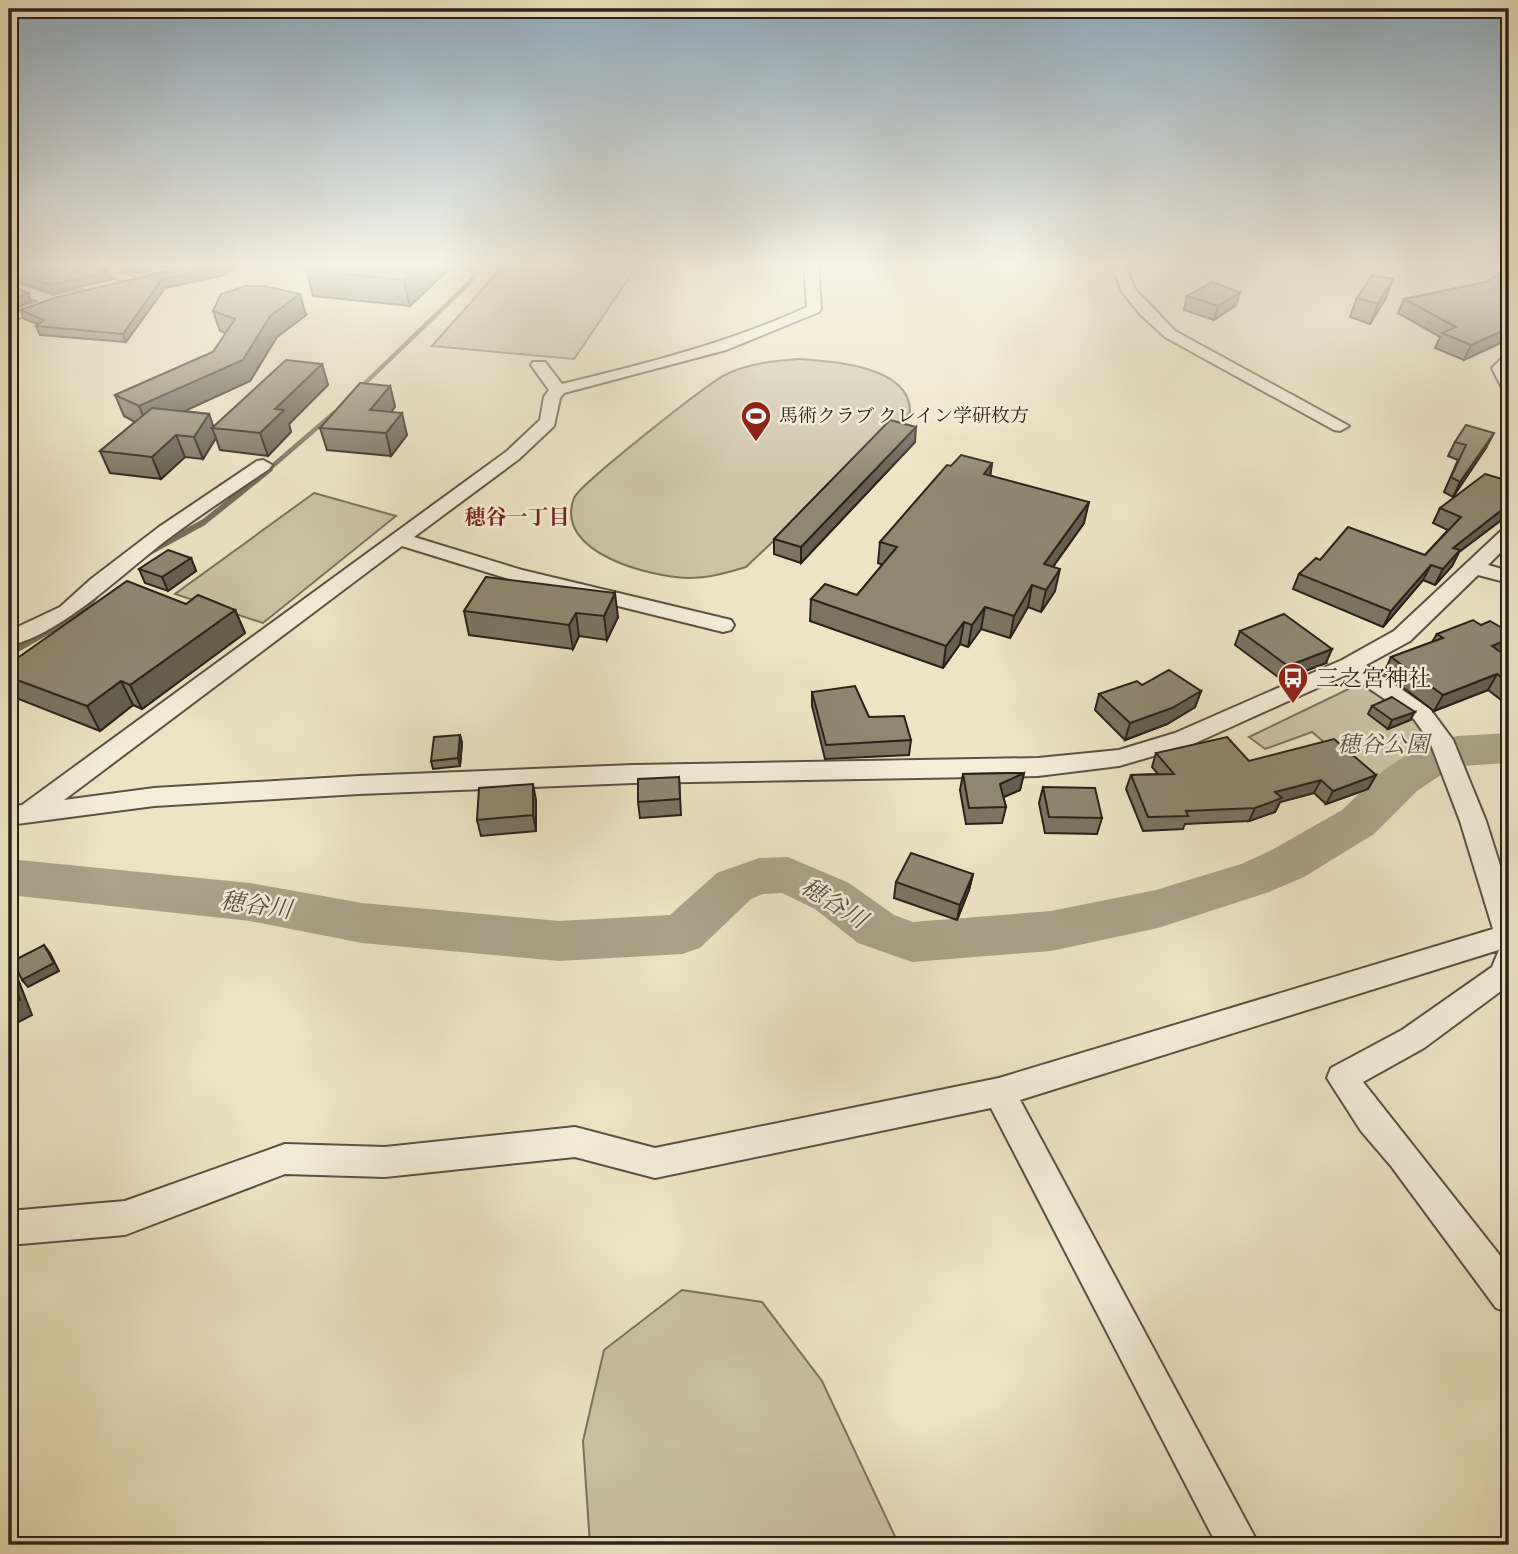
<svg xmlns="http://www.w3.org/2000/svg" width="1518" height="1554" viewBox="0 0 1518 1554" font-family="'IM FELL French Canon','Noto Serif JP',serif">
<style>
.green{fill:#cdc3a6;stroke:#7c7260;stroke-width:2}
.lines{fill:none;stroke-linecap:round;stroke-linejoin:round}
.stream-far1{stroke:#776f5c;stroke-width:4.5}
.stream{stroke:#776f5c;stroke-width:6}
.river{fill:#aba289;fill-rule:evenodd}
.minor-casing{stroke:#5b5244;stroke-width:4}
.minor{fill:#f4edd8;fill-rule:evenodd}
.wall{fill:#7c7461;stroke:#2a2219;stroke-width:2}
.shaded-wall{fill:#655e4f;stroke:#2a2219;stroke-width:2}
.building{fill:#908771;stroke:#2a2219;stroke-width:2}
.labels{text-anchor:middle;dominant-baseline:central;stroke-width:5;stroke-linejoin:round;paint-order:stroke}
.far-poi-label{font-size:19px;fill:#2a2219;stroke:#f4edd8;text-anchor:start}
.far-neighbourhood-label{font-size:21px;font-weight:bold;fill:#7a1f14;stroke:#f4edd8}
.poi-label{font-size:23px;fill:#2a2219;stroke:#f4edd8;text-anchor:start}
.park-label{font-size:23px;font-style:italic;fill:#5b5243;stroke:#f4edd8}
.water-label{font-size:24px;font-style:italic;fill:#574f40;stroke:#f4edd8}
</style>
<rect width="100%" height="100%" fill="#eee4c3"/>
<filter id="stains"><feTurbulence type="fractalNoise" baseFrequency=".00286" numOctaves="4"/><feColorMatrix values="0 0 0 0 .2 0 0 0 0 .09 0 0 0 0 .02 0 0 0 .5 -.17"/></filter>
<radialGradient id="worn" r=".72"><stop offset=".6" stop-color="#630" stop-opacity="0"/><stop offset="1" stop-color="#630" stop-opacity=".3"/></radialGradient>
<g class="green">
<polygon points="503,266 637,266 574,359 432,346"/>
<path d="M 799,359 C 832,361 911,366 910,412 L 746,567 C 726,573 709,578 688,578 C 651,577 553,553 574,498 C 579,485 709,382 727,374 C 749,363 775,361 799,359 Z"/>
<polygon points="314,493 396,516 263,623 175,594"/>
<polygon points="1361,683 1419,724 1433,771 1381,790 1312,732 1265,749 1249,737"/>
<polygon points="682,1290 762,1302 822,1381 899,1545 590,1545 583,1441 604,1350"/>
</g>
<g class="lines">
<g class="stream-far1">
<polyline points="358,390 470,282 476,274 462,266"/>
<polyline points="268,470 334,413"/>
</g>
<g class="stream">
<polyline points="146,554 204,522 270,469"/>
<polyline points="9,654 84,611 99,592"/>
</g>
<polygon class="river" points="1509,733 1509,763 1461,766 1447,771 1417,791 1374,834 1304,877 1269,892 1158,928 1051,951 912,962 858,943 815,909 782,893 763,894 751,899 700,948 682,954 559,961 362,943 250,921 9,895 9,859 250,883 362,903 559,921 670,915 717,873 759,858 788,857 849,883 894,915 913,922 1051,911 1156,890 1241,864 1270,851 1342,810 1385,769 1417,749 1457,736"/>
<g class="minor-casing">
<g id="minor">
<polygon points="87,266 106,266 142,281 140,284 130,284"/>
<path d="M 804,266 L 818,266 L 821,309 L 819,312 L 726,350 L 564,393 L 560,398 L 554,426 L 519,459 L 414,537 L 522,570 L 731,620 L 734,625 L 731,630 L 723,632 L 509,579 L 402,546 L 64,800 L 154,788 L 359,776 L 633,765 L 1038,758 L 1119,750 L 1175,733 L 1342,660 L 1394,631 L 1502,530 L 1509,528 L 1509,544 L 1488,565 L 1509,571 L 1509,583 L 1478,575 L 1410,641 L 1366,665 L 1430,709 L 1453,740 L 1486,821 L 1509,894 L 1509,985 L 1424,1048 L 1363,1082 L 1509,1267 L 1509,1313 L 1496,1308 L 1391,1166 L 1361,1131 L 1327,1078 L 1331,1068 L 1402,1030 L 1492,967 L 1499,950 L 1508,947 L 1020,1100 L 1259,1545 L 1217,1545 L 991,1108 L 655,1178 L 575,1157 L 385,1177 L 285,1174 L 125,1235 L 9,1245 L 9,1211 L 125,1201 L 285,1144 L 385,1147 L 575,1127 L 655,1148 L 999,1078 L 1493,929 L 1460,821 L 1430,742 L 1414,719 L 1348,674 L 1191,745 L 1119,766 L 1038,776 L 633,783 L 359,794 L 154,806 L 9,825 L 9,807 L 22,805 L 507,451 L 540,420 L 544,397 L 549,390 L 531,365 L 533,362 L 545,362 L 562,384 C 646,364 728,343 807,307 Z"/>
<polygon points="1111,266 1125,266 1135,289 1175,331 1349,426 1340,431 1334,430 1165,337 1140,314 1123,293"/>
<polygon points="9,281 53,296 81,290 88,294 86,297 9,321 9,312 39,301 9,290"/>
<polygon points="1509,355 1509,392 1503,390 1492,368 1503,357"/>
<path d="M 263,460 L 272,465 L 269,469 C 237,491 204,512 172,536 C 124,571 66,632 9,646 L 9,631 L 60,607 L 91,579 L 159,527 L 257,461 Z"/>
</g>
</g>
<use href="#minor" class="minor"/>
</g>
<g class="wall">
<polygon points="9,266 108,271 112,279 53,293 9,279"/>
<polygon points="113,266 168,266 135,273"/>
<polygon points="188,266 244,266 236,269 223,273 224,275 165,288 126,342 40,335 36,326 38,324 24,319 20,310"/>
<polygon points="312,266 446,266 447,271 410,306 313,296 306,270"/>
<polygon points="1509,267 1509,303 1506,305 1509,310 1509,339 1464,360 1435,348 1440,337 1398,313 1404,299 1488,282 1488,281"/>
<polygon points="1240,292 1236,305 1214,320 1184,310 1187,296"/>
<polygon points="1357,298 1386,298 1370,324 1350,317"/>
<polygon points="213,311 306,315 277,337 250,381 184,411 209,414 213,427 322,364 328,385 289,424 291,432 268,456 220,450 216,438 203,459 185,457 161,479 110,473 100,451 135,422 124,416 115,395 213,352 226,333 220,331"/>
<polygon points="390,386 395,407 391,412 407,435 391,456 327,450 320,428"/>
<polygon points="915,442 801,563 774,554 774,539"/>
<polygon points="1455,442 1486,448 1453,497 1444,492 1458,460 1448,456"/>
<polygon points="992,463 990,475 1084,523 1053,567 1055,591 1041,612 1028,607 1010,638 981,629 968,647 960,644 943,668 810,621 811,599 857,595 883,565 878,563 880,542 951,466"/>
<polygon points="1440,508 1500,521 1459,552 1452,566 1435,585 1423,580 1383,627 1293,589 1299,574 1320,560 1425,555 1448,530 1433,523"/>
<polygon points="191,558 196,571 168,591 145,583 139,569"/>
<polygon points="486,577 618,617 607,640 579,636 573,649 469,635 464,611"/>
<polygon points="186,604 235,610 245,633 142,709 133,705 100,731 11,696 9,693 9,664"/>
<polygon points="1240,631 1326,663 1282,680 1235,645"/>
<polygon points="1437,634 1507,652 1503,654 1509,658 1509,706 1488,690 1434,711 1384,673 1391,657 1432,642"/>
<polygon points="1142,685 1201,691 1195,707 1167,724 1125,740 1095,710 1099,694"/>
<polygon points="812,692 869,717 911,740 909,755 825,759 812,706"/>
<polygon points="1372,706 1410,720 1388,729 1368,714"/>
<polygon points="460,735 462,743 460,766 433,769 431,761"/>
<polygon points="1156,753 1249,761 1376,775 1368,789 1326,804 1314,793 1280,802 1275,812 1249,821 1185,824 1183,829 1143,831 1126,789 1131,775 1158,774 1152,767"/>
<polygon points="1024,773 1020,790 1003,797 1006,807 1002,823 966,824 960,790 963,774"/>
<polygon points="679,777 681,815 640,818 638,802"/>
<polygon points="1043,787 1102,818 1097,834 1045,833 1039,803"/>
<polygon points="536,800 536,831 481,836 477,820"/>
<polygon points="973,874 969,890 957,920 894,898 896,882"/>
</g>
<g class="shaded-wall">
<polygon points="132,266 168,266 135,273"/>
<polygon points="220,266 244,266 236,269 223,273 224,275 165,288 126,342 123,334 162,279"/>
<polygon points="420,266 446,266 447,271 410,306 404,280"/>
<polygon points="108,271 112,279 53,293 50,285"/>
<polygon points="1393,279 1386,298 1370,324 1378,304"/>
<polygon points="1240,292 1236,305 1214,320 1218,306"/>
<polygon points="1509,292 1509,303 1496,309 1502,295"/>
<polygon points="28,293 31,301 9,311 9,301"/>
<polygon points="300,294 306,315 277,337 250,381 148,428 139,406 270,316"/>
<polygon points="1509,328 1509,339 1464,360 1471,345"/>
<polygon points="322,364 328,385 289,424 291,432 268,456 260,433 275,409"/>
<polygon points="390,386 395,407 375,432 370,410"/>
<polygon points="402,413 407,435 391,456 386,433"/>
<polygon points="209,414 214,428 212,428 216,438 203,459 194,437"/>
<polygon points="916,427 915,442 801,563 801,547"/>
<polygon points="1494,433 1486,448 1453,497 1460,482"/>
<polygon points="176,435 185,457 161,479 152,457"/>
<polygon points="992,463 989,484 984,474"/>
<polygon points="1089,502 1084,523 1039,586 1044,564"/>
<polygon points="1508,505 1500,521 1459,552 1452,566 1435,585 1453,548"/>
<polygon points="191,558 196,571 168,591 162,577"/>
<polygon points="1431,565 1423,580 1383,627 1391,611"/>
<polygon points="1060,569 1055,591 1041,612 1046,590"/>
<polygon points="1032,585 1028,607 1010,638 1014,616"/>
<polygon points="615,593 618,617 607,640 604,616"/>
<polygon points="985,607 981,629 968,647 972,625"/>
<polygon points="235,610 245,633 142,709 130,685"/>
<polygon points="576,613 579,636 573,649 569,625"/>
<polygon points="964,622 960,644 943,668 946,646"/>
<polygon points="1509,639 1509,649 1507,652 1483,662 1492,646"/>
<polygon points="1332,649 1326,663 1282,680 1288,666"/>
<polygon points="1497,674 1488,690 1434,711 1443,695"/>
<polygon points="121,681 133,705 100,731 87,706"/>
<polygon points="1201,691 1195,707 1167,724 1125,740 1130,723"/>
<polygon points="1415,712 1410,720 1388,729 1392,720"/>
<polygon points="460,735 462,743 460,766 458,758"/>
<polygon points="1024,773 1020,790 997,800 1000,784"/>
<polygon points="1376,775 1368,789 1326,804 1333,791"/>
<polygon points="1321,780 1314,793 1280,802 1275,812 1249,821 1255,808 1275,792"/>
<polygon points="533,784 536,800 536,831 533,815"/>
<polygon points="973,874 969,890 957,920 960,905"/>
<polygon points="44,945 50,953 59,971 28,987 22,980"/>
<polygon points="9,965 16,974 32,1015 9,1027"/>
</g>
<g class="building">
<polygon points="9,266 96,266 108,271 50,285 9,272"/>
<polygon points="188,266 221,267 162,279 123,334 36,326 44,320 20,310 54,298"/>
<polygon points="312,266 420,266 404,280 306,270"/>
<polygon points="1509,267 1509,292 1502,295 1509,310 1509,328 1471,345 1442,333 1456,327 1404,299 1491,281 1488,281"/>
<polygon points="1372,275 1393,279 1378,304 1357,298"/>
<polygon points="1212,282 1240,292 1218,306 1187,296"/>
<polygon points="9,285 28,293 9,301"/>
<polygon points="246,286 264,286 300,294 270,316 243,360 139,406 115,395 213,352 235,319 213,311 221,294"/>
<polygon points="286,360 322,364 275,409 284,410 260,433 212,428"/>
<polygon points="360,383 390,386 370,410 402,413 386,433 320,428"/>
<polygon points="152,408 209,414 194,437 176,435 152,457 100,451"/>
<polygon points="890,420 916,427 801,547 774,539"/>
<polygon points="1466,425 1494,433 1460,482 1451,477 1466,445 1455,442"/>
<polygon points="961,455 992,463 984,474 1089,502 1044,564 1060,569 1046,590 1032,585 1014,616 985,607 972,625 964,622 946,646 811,599 825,584 857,595 897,547 880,542 947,465 951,466"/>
<polygon points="1485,474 1509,481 1509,501 1508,505 1453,548 1460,550 1443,569 1431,565 1391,611 1299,574 1316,558 1320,560 1348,527 1425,555 1461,517 1440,508"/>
<polygon points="168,550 191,558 162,577 139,569"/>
<polygon points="486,577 615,593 604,616 576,613 569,625 464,611"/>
<polygon points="127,581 186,604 198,595 235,610 130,685 121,681 87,706 9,677 9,664"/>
<polygon points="1284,614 1332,649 1288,666 1240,631"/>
<polygon points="1473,620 1481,625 1490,621 1509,632 1509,639 1492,646 1509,658 1509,683 1497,674 1443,695 1391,657 1443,638 1437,634"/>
<polygon points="1169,670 1201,691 1172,708 1130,723 1099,694 1137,681 1142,685"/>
<polygon points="855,686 869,717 904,716 911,740 826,745 812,692"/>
<polygon points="1392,697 1415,712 1392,720 1372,706"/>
<polygon points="460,735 458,758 431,761 434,737"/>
<polygon points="1227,737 1249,761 1334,739 1376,775 1333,791 1321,780 1275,792 1282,798 1255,808 1186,811 1188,816 1148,817 1131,775 1174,774 1156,753"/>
<polygon points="1024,773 1000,784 1006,807 969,808 963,774"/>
<polygon points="679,777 680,799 638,802 638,779"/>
<polygon points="533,784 533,815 477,820 479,788"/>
<polygon points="1043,787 1095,788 1102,818 1049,817"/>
<polygon points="911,853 973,874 960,905 896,882"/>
<polygon points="44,945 54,963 22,980 13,961"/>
<polygon points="9,971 20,1000 9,1005"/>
</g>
<linearGradient id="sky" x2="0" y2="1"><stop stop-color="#8fadc2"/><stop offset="0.55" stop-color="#f7f3e4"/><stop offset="1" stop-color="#f7f3e4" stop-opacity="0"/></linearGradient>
<rect width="1518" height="483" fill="url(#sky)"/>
<defs>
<g id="stadium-pin" transform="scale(1.575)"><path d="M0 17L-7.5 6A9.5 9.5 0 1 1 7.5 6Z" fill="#8f2418" stroke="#f4edd8"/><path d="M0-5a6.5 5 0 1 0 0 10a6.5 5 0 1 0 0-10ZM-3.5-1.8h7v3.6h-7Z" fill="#fff"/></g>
<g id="bus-pin" transform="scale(1.575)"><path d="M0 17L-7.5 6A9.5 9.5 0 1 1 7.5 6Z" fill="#8f2418" stroke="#f4edd8"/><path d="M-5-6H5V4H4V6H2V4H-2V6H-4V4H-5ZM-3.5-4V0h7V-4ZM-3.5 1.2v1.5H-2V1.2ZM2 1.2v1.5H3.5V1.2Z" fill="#fff"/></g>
</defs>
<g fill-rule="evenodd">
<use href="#stadium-pin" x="756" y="416"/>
<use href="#bus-pin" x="1293" y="678"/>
</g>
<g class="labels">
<g class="far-poi-label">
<text x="779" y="416">馬術クラブ クレイン学研枚方</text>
</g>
<g class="far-neighbourhood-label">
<text x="517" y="517">穂谷一丁目</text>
</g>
<g class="poi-label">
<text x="1316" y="678">三之宮神社</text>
</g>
<g class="park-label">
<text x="1383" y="744">穂谷公園</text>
</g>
<g class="water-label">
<text transform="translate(834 903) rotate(32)">穂谷川</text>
<text transform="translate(256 905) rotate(8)">穂谷川</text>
</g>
</g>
<rect width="1518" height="1554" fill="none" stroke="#eee4c3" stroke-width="35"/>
<rect x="10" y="10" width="1497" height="1533" fill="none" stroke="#2a2219" stroke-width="3.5"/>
<rect x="18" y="18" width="1483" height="1519" fill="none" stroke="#2a2219" stroke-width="2"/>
<rect width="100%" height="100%" filter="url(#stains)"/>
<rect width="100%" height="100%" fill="url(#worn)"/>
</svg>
